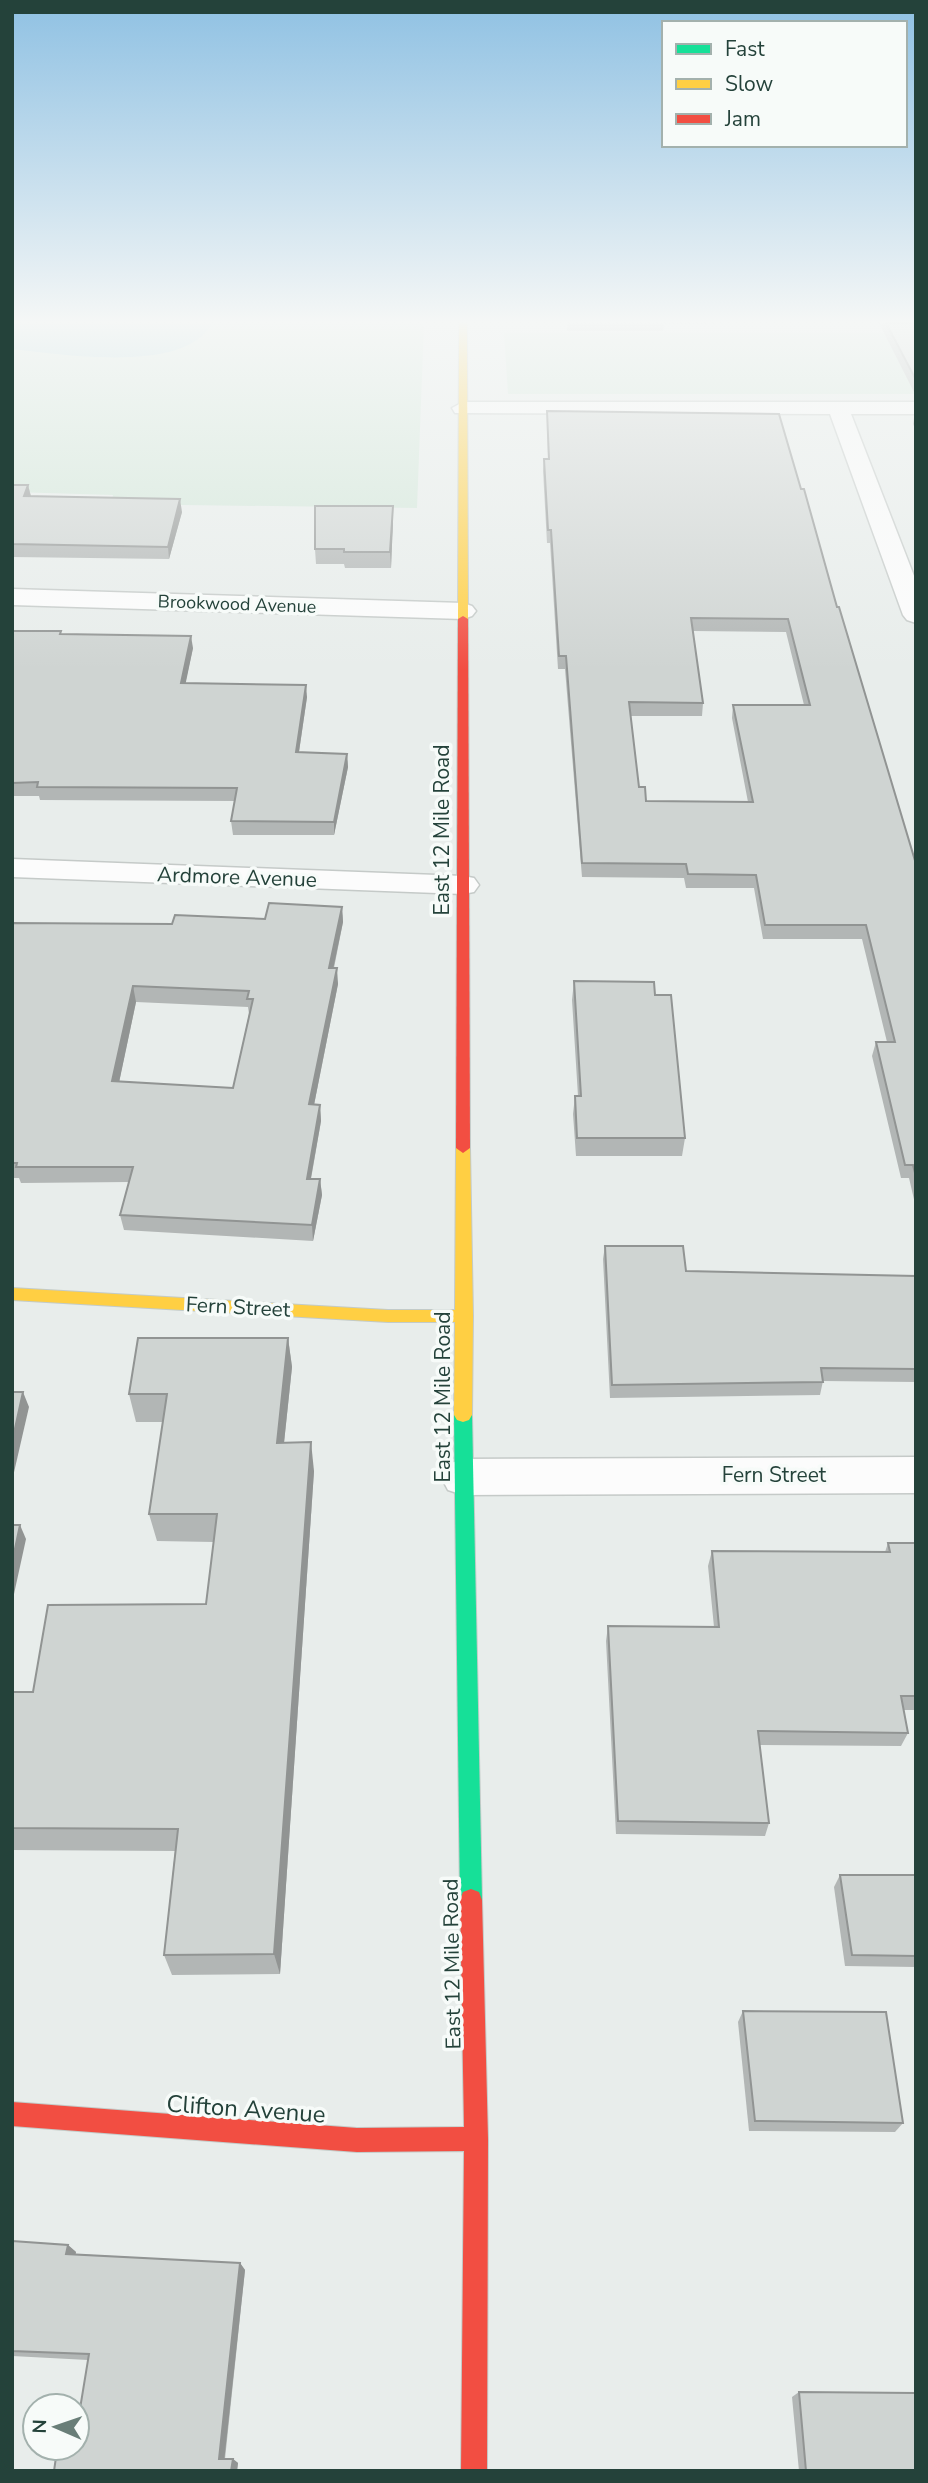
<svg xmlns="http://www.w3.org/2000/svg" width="928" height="2483" viewBox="0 0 928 2483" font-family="'Nunito Sans',sans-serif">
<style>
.green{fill:#d1e6d8}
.water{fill:#a9d4db}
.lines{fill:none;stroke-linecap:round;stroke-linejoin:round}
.street-casing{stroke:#c5cac8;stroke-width:3}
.fast-casing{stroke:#c3cbc8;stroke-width:2}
.slow-casing{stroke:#c3cbc8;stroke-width:2}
.jam-casing{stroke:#c3cbc8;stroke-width:2}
.street{fill:#fcfcfc;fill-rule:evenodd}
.fast{fill:#16e098;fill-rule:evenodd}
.slow{fill:#ffcf43;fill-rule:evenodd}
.jam{fill:#f24e42;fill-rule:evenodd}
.wall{fill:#b2b6b5;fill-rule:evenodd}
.shaded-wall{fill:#919493}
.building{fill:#cfd4d2;stroke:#919493;stroke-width:2;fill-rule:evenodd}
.labels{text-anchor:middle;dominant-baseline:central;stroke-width:7;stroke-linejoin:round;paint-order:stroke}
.far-street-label{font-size:18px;fill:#24423a;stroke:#f7fbf9}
.street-label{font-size:21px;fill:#24423a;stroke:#f7fbf9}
.near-street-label{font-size:24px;fill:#24423a;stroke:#f7fbf9}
</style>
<rect width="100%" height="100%" fill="#e8edeb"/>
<g class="green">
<polygon points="12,323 424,323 417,508 111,504 113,495 12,492"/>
<polygon points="504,333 916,333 916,394 508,394"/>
</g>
<path class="water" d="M 12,323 L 212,323 C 186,375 60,354 12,349 Z"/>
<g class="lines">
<g class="street-casing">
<g id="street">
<polygon points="463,402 916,402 916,414 851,414 916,581 916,623 907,620 903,615 830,414 455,413 452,408"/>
<polygon points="12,589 463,603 472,606 476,611 472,616 463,619 12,605"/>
<polygon points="12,859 463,876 474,878 479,885 474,892 463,894 12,877"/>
<polygon points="916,1457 916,1493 463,1495 448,1490 441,1477 448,1464 463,1459"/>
</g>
</g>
<g class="fast-casing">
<polygon id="fast" points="463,1408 469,1410 472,1415 482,1900 479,1908 471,1911 463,1908 460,1900 454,1415 457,1410"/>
</g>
<g class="slow-casing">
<g id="slow">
<polygon points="459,323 467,323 468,619 463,622 458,619"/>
<polygon points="463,1143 470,1148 473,1316 472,1415 469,1420 463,1422 457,1420 454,1415 455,1322 388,1322 12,1300 12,1288 388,1310 455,1310 456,1148"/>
</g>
</g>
<g class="jam-casing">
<g id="jam">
<polygon points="463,616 468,619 470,1148 463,1153 456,1148 458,619"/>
<polygon points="471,1889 479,1892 482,1900 488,2139 487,2471 461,2471 464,2151 357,2152 12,2126 12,2102 357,2128 464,2127 460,1900 463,1892"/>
</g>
</g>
<use href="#street" class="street"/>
<use href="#fast" class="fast"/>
<use href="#slow" class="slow"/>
<use href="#jam" class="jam"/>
</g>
<g class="wall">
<polygon points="567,323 916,323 916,396 879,323 664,324 663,331 567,331"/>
<path d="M 547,411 L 801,489 L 916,864 L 916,1208 L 909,1178 L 901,1178 L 872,1056 L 876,1042 L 887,1042 L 862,939 L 763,939 L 754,888 L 686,888 L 684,878 L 582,877 L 565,669 L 558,669 L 550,543 L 547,543 L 543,471 L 544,459 L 548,459 ZM 693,631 L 786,632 L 804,705 L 733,705 L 732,718 L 748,802 L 646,801 L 639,787 L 630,716 L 702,716 L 703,703 Z"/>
<polygon points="915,412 916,412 916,431 913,424"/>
<polygon points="12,485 28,485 31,496 182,512 169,559 12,557"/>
<polygon points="393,506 393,521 391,568 345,568 344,564 316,564 315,549"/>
<polygon points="12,631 61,631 61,634 193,648 185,684 307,697 299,752 347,754 348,767 334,835 233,835 231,821 235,801 40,800 39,796 12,796"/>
<path d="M 342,907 L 343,922 L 334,968 L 338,984 L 314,1105 L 320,1105 L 321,1121 L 311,1179 L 320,1179 L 322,1195 L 313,1241 L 124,1230 L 120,1215 L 129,1182 L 21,1183 L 19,1178 L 12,1178 L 12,923 L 172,924 L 265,919 ZM 136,1002 L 248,1007 L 249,1014 L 233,1088 L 119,1082 Z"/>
<polygon points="574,981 655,995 685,1138 682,1156 576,1156 573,1114 575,1096 578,1096 572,1000"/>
<polygon points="605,1246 686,1271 916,1276 916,1382 823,1381 820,1395 610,1398 603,1259"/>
<polygon points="288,1338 292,1367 284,1443 314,1471 280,1974 172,1975 164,1955 175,1851 12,1850 12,1692 33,1692 206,1604 214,1542 157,1541 149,1514 163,1422 136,1422 129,1394"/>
<polygon points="888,1543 916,1543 916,1710 904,1710 908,1733 901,1746 760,1745 769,1823 765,1836 616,1834 606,1641 608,1626 714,1627 708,1566 712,1551 885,1552"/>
<polygon points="840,1875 916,1875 916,1967 845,1966 834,1887"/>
<polygon points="743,2011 903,2123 895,2132 749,2131 738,2022"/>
<polygon points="12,2241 68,2245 76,2252 75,2254 240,2263 245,2270 225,2459 233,2459 238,2463 237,2471 54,2471 73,2451 88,2360 12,2356"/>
<polygon points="799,2392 916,2471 799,2471 792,2397"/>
</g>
<g class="shaded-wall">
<polygon points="28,485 31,497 24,496"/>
<polygon points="180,499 182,512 169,559 168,547"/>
<polygon points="393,506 393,521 391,568 390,552"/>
<polygon points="191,636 193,648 183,696 181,683"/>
<polygon points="306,685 307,697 297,765 296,752"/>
<polygon points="347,754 348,767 334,835 334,822"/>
<polygon points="342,907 343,922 330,984 329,968"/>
<polygon points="337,968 338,984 311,1120 309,1104"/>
<polygon points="133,986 136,1002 116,1097 112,1081"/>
<polygon points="320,1105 321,1121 308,1194 307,1179"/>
<polygon points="320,1179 322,1195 313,1241 312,1225"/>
<polygon points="288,1338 292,1367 281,1471 277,1443"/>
<polygon points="23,1392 29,1407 12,1481 12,1442"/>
<polygon points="311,1442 314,1471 280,1974 274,1954"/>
<polygon points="20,1525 26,1539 14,1594 12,1589 12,1563"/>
<polygon points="68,2245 76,2252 74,2262 66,2254"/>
<polygon points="240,2263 245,2270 224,2462 219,2459"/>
<polygon points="233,2459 238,2463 237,2471 231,2471"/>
</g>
<g class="building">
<polygon points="886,323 916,323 916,380"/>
<path d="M 547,411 L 779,414 L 801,489 L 804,489 L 837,607 L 839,607 L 916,864 L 916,1177 L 913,1165 L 905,1165 L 876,1042 L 895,1042 L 866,925 L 765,925 L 756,875 L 688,874 L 686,864 L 582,863 L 566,656 L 559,656 L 551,530 L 548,530 L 544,459 L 549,459 ZM 691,618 L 788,619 L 810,705 L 733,705 L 753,802 L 646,801 L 645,787 L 639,787 L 629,702 L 703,703 Z"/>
<polygon points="12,485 28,485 24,496 180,499 168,547 12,544"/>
<polygon points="315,506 393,506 390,552 344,552 344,549 315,549"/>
<polygon points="12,631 61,631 60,634 191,636 181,683 306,685 296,752 347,754 334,822 231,821 237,788 37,787 38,782 12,783"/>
<path d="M 269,903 L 342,907 L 329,968 L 337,968 L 309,1104 L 320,1105 L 307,1179 L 320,1179 L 312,1225 L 120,1215 L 133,1167 L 16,1167 L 17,1163 L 12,1163 L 12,923 L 172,924 L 175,915 L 265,919 ZM 133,986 L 249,991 L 247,999 L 253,999 L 233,1088 L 112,1081 Z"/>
<polygon points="574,981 654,982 655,995 671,995 685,1138 577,1138 575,1096 581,1096"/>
<polygon points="605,1246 683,1246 686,1271 916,1276 916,1369 821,1368 823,1382 612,1385"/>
<polygon points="138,1338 288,1338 277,1443 311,1442 274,1954 164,1955 178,1829 12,1828 12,1692 33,1692 48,1605 206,1604 217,1514 149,1514 167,1394 129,1394"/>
<polygon points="12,1392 23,1392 12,1442"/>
<polygon points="12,1525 20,1525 12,1563"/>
<polygon points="888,1543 916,1543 916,1696 901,1696 908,1733 758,1731 769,1823 618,1821 608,1626 719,1627 712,1551 890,1552"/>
<polygon points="840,1875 916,1875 916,1956 852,1955"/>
<polygon points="743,2011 886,2012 903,2123 755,2121"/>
<polygon points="12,2241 68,2245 66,2254 240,2263 219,2459 233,2459 231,2471 54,2471 57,2450 73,2451 73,2448 77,2448 77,2427 89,2354 12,2351"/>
<polygon points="799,2392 916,2393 916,2471 806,2471"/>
</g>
<linearGradient id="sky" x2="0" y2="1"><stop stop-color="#8fc1e3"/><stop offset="0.48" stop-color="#f5f7f6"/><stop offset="1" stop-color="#f5f7f6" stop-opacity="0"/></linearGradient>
<rect width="928" height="670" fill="url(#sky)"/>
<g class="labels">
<g class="far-street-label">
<text transform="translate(237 604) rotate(2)">Brookwood Avenue</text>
</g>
<g class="street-label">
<text transform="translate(442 830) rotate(-90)">East 12 Mile Road</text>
<text transform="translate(237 877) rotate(2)">Ardmore Avenue</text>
<text transform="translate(238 1307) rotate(3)">Fern Street</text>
<text transform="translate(443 1397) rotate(-90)">East 12 Mile Road</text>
<text x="774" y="1475">Fern Street</text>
<text transform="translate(452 1964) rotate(-91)">East 12 Mile Road</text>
</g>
<g class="near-street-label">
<text transform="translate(246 2109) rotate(4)">Clifton Avenue</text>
</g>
</g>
<rect width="928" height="2483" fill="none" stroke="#24423a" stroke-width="28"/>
<rect x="662" y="21" width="245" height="126" fill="#f7fbf9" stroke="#a3b1ad" stroke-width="2"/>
<rect x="676" y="44" width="35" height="10" fill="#16e098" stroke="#a3b1ad" stroke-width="2"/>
<text x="725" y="56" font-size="21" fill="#24423a">Fast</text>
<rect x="676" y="79" width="35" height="10" fill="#ffcf43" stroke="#a3b1ad" stroke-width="2"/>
<text x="725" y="91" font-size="21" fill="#24423a">Slow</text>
<rect x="676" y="114" width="35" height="10" fill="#f24e42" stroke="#a3b1ad" stroke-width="2"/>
<text x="725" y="126" font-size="21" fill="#24423a">Jam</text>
<g transform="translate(56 2427) rotate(272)"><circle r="33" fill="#f7fbf9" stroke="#a3b1ad" stroke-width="2"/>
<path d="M0-5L12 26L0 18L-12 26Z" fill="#697e78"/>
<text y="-10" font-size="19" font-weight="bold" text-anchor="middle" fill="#24423a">N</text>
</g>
</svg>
